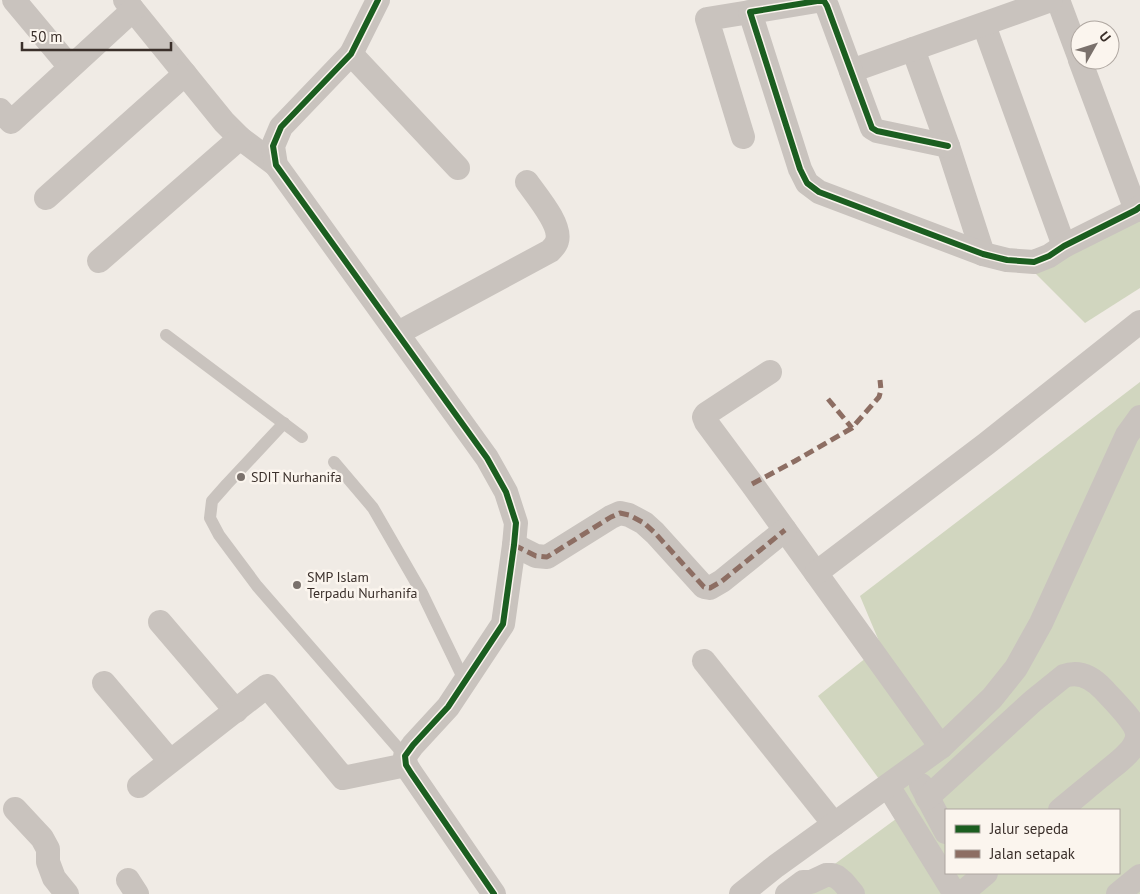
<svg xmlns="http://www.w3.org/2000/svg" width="1140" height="894" viewBox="0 0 1140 894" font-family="'PT Sans',sans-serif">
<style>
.green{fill:#d1d6bf;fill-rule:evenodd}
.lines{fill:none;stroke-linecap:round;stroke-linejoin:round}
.lane{stroke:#c9c3be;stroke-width:12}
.street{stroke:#c9c3be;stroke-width:24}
.quiet{stroke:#8d6e63;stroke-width:5;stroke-dasharray:10 5;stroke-linecap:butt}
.cycleway-casing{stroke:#fbf5ee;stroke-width:9}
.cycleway{stroke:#1b5e20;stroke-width:6}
.poi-dot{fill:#7a716c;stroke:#fbf5ee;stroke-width:2}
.labels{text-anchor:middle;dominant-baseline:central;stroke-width:5;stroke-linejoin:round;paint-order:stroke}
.poi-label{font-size:14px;fill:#3b302b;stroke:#fbf5ee;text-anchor:start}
</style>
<rect width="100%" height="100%" fill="#f0ebe5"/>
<g class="green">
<polygon points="1140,208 1140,288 1085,323 1025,263"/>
<path d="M 1140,382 L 1140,894 L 794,894 L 904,813 L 818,696 L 881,646 L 860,596 ZM 946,810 L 1119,810 L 1119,873 L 946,873 Z"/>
</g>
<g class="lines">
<g class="lane">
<polyline points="166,335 302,437"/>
<polyline points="284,423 227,484 212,501 210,518 219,535 257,586 405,756"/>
<polyline points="334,462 373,508 422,593 465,682"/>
</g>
<g class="street">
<polyline points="14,0 70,67"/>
<polyline points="125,0 224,122 240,138 276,165"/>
<polyline points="378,0 351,54 281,127 273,146 276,165 487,458 506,492 516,523 514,545 503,624 448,707 413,745 405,756 406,765 411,773 494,894"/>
<polyline points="1058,0 1080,59"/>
<polyline points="984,25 1064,246"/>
<polyline points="913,49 948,146 983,254"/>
<polyline points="351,54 458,168"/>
<polyline points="1080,60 1136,210"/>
<polyline points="851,71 1051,0"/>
<polyline points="0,110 11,122 133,10"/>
<polyline points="743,137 707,19 750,12"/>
<polyline points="948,146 877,131 872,128 827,6 824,1 817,1 750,12 800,169 807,183 819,192 983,254 1007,260 1034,262 1049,256 1064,246 1136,210 1140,207"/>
<polyline points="46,198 185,74"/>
<polyline points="99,261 240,138"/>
<path d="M 398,333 L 550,251 C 553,248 556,245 557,241 C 562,225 536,195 527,182"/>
<polyline points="770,372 706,414 704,417 706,422 752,484 941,747"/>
<polyline points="514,545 536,556 547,557 611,517 620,513 629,515 644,523 655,533 704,587 710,588 722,581 785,530"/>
<polyline points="816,573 986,444 1140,322"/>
<polyline points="160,622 236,711"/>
<polyline points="704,661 834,824"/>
<polyline points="104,683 170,761"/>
<polyline points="921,785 946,832"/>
<polyline points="139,786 267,686 343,778 406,765"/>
<polyline points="888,786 955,894"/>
<path d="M 927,798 L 1033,701 L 1064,676 C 1080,670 1093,678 1104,690 C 1112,699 1135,721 1137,733 C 1138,740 1133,748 1128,753 C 1121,761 1112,767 1105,773 C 1090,785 1075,798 1060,810"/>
<polyline points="15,809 42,838 48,849 48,862 54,878 67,894"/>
<polyline points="128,880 137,894"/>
<polyline points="741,894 776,866 941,747 992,698 1016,668 1041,623 1127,435 1140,417"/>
<polyline points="787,894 803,882 811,882 826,875 832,875 837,877 843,882 853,894"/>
<polyline points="961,894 986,873"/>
<polyline points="1118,894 1140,876"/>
</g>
<g class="quiet">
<polyline points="828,399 852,428"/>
<polyline points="752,484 795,461 852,428 879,397 881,390 880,380"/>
<polyline points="514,545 536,556 547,557 611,517 620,513 629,515 644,523 655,533 704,587 710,588 722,581 785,530"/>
</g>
<g class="cycleway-casing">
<g id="cycleway">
<polyline points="378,0 351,54 281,127 273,146 276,165 487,458 506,492 516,523 514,545 503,624 448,707 413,745 405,756 406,765 411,773 494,894"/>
<polyline points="948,146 877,131 872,128 827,6 824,1 817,1 750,12 800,169 807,183 819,192 983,254 1007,260 1034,262 1049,256 1064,246 1136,210 1140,207"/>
</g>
</g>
<use href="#cycleway" class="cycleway"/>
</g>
<g class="poi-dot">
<circle cx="241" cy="477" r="5"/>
<circle cx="297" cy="585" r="5"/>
</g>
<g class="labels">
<g class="poi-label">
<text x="251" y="477">SDIT Nurhanifa</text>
<text x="307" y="577">SMP Islam<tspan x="307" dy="16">Terpadu Nurhanifa</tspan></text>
</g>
</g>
<rect x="945" y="809" width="175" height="65" fill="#fbf5ee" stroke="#aea6a0"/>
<rect x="955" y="825" width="25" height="8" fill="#1b5e20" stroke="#aea6a0"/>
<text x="990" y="834" font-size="15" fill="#3b302b">Jalur sepeda</text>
<rect x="955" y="850" width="25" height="8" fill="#8d6e63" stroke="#aea6a0"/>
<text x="990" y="859" font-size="15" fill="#3b302b">Jalan setapak</text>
<g transform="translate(1095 45) rotate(51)"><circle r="24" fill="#fbf5ee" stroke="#aea6a0"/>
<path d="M0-4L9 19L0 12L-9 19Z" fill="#7a716c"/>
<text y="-8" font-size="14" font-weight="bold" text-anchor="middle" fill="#3b302b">U</text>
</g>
<path d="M22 42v8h149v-8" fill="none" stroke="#3b302b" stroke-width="2.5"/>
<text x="30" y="42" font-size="15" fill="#3b302b" stroke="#fbf5ee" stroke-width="4" paint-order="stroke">50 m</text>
</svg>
